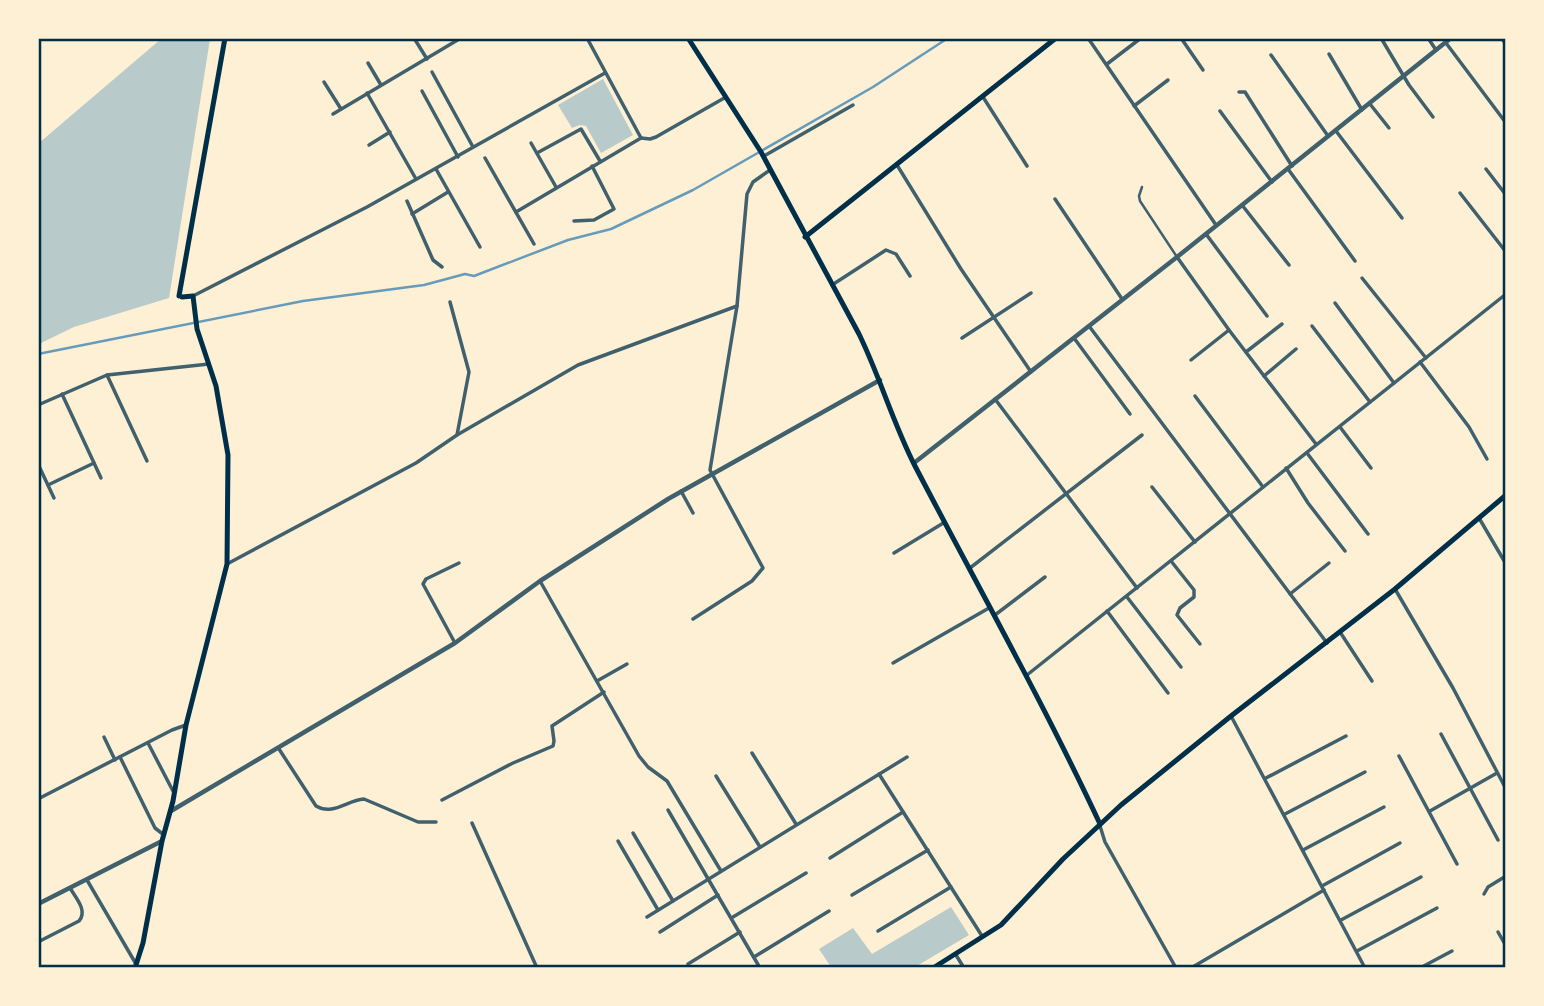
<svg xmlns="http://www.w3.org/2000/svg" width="1544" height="1006" viewBox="0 0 1544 1006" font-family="'Work Sans',sans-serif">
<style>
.green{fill:#b9caca}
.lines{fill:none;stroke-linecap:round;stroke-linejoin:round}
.stream{stroke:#669bbc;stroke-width:2.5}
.pedestrian{stroke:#3f606c;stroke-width:2.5}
.minor{stroke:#3f606c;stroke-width:3.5}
.tertiary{stroke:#3f606c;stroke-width:4.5}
.secondary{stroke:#003049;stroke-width:5}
.neatline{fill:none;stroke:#003049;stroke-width:2.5}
</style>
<rect width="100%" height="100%" fill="#fdf0d5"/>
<g class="green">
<polygon points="161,39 210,39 169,298 74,327 39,344 39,143"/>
<polygon points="603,79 633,135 601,153 586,126 580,125 572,128 558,105"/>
<polygon points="951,907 969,935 915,967 831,967 819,949 853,928 872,954"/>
</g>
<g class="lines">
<polyline class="stream" points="38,354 303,301 424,285 465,274 474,276 568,240 611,229 693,190 873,87 948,38"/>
<polyline class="pedestrian" points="1142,187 1139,196 1140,201 1177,257"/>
<g class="minor">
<polyline points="414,38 427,59"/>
<polyline points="587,38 641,138"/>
<polyline points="1088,38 1216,225"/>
<polyline points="1181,38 1203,70"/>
<polyline points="1381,38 1409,85 1433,117"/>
<polyline points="1428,38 1436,50"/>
<polyline points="1501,38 1506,44"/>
<polyline points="1446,43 1506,123"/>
<polyline points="1329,54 1362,110"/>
<polyline points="1271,55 1328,136"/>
<polyline points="368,63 381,85"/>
<polyline points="1107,64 1141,38"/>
<polyline points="432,72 473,147"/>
<polyline points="324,82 341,109"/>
<polyline points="422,91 458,157"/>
<polyline points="1239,92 1245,92 1292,166"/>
<polyline points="367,93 416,179"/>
<polyline points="983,97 1027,166"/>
<polyline points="1370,104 1389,128"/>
<polyline points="1134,106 1168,80"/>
<polyline points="1220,111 1272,182"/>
<polyline points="333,114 461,38"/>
<polyline points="1336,131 1402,218"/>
<polyline points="641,138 650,139 656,137 726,97"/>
<polyline points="531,143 556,187"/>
<polyline points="369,145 390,132"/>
<polyline points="537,153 581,129 600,161"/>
<polyline points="764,156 853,105"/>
<polyline points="485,158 534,244"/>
<polyline points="897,165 961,269 1031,372"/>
<polyline points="436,169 480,247"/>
<polyline points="1288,169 1355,261"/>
<polyline points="1486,169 1506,195"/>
<polyline points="1460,193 1506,252"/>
<polyline points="1055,199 1122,299"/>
<polyline points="407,201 433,260 442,267"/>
<polyline points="1242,205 1289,265"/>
<polyline points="516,212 641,138"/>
<polyline points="412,214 448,192"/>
<polyline points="574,221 594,220 614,209 592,166"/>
<polyline points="1206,234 1267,316"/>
<polyline points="1177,257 1229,330 1316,444"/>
<polyline points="1362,278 1426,358"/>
<polyline points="832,285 886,250 896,254 910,276"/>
<polyline points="193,296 367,207 605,73"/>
<polyline points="450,302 469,372 457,435"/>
<polyline points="1335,303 1394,383"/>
<polyline points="1089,326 1327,643"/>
<polyline points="1312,326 1370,402"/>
<polyline points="962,338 1031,293"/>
<polyline points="1074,338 1130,414"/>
<polyline points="1246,352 1282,324"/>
<polyline points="1191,360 1229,330"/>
<polyline points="1420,362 1469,427 1487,459"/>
<polyline points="107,375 147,461"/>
<polyline points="1264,376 1296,349"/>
<polyline points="62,394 101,478"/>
<polyline points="1195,396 1263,487"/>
<polyline points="995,399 1137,588"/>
<polyline points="38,405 107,375 209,364"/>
<polyline points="1340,427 1371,468"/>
<polyline points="1307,453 1368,534"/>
<polyline points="38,464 54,498"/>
<polyline points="1286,468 1308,503 1345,551"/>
<polyline points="48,485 94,463"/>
<polyline points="1152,487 1195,542"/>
<polyline points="681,491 693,513"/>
<polyline points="1479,518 1506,564"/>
<polyline points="894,553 945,522"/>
<polyline points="1171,561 1194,590 1194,597 1180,608 1177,615 1200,644"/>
<polyline points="227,564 416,463 457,435 578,365 737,306"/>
<polyline points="970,568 1142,435"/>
<polyline points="540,581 639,756 648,767 667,781 721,871"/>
<polyline points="1395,589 1453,688 1506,789"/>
<polyline points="1290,594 1329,563"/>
<polyline points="1127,597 1181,667"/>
<polyline points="1107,611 1168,693"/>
<polyline points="995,615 1045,577"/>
<polyline points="693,619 752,581 763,568 710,470 737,306 747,194 753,182 770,170"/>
<polyline points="1340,632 1372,681"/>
<polyline points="455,643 423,584 426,579 459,563"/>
<polyline points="893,663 989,608"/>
<polyline points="1027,675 1506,294"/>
<polyline points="597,681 627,664"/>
<polyline points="1231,716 1365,968"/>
<polyline points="1441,734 1498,840"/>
<polyline points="104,737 115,760"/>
<polyline points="148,743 173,791"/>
<path d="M 279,749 L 316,806 C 333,816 347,800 364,799 L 418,822 L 436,822"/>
<polyline points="752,753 796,824"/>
<polyline points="1399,756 1457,864"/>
<polyline points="120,757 155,828 164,835"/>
<polyline points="879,774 982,936"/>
<polyline points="716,776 760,847"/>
<polyline points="1266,778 1346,736"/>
<polyline points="38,799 172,730 186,725"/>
<polyline points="442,800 513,763 553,746 554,741 552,726 604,692"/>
<polyline points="668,810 760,968"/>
<polyline points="1430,811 1497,773"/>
<polyline points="1285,814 1365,772"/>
<polyline points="472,823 537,968"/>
<polyline points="1100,826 1105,842 1176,968"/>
<polyline points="633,833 673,901"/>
<polyline points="618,841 658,910"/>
<polyline points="1303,850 1384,807"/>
<polyline points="830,858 903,812"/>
<polyline points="87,880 136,964"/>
<polyline points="1322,886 1400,843"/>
<polyline points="1484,894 1488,887 1506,876"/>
<polyline points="852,895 928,850"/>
<polyline points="647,917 907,757"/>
<polyline points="733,917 806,873"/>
<polyline points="1341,920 1421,877"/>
<polyline points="878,931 951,887"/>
<polyline points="660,932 718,895"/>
<polyline points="1498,932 1506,946"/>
<path d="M 38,942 L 79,921 C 88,911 76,898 70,888"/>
<polyline points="1357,951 1437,908"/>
<polyline points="956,955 964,968"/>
<polyline points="754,957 829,911"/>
<polyline points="688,964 740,932"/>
<polyline points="1191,968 1324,890"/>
<polyline points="1420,968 1452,951"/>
</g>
<g class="tertiary">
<polyline points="914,463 1177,257 1451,38"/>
<polyline points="171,811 455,643 540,581 668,499 880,380"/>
<polyline points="38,904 162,841"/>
</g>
<g class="secondary">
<path d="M 688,38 L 761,152 L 859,334 C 880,377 893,423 915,466 C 977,585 1043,702 1100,824"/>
<polyline points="805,237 1056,38"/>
<polyline points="179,296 225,38"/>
<polyline points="135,968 143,943 162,841 173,801 186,725 227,564 228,455 216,386 197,329 193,296 182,297"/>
<polyline points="933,968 1001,925 1063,859 1121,805 1231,716 1395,589 1506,495"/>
</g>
</g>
<rect width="1544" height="1006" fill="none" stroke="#fdf0d5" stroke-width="80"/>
<rect x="40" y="40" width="1464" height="926" class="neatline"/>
</svg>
